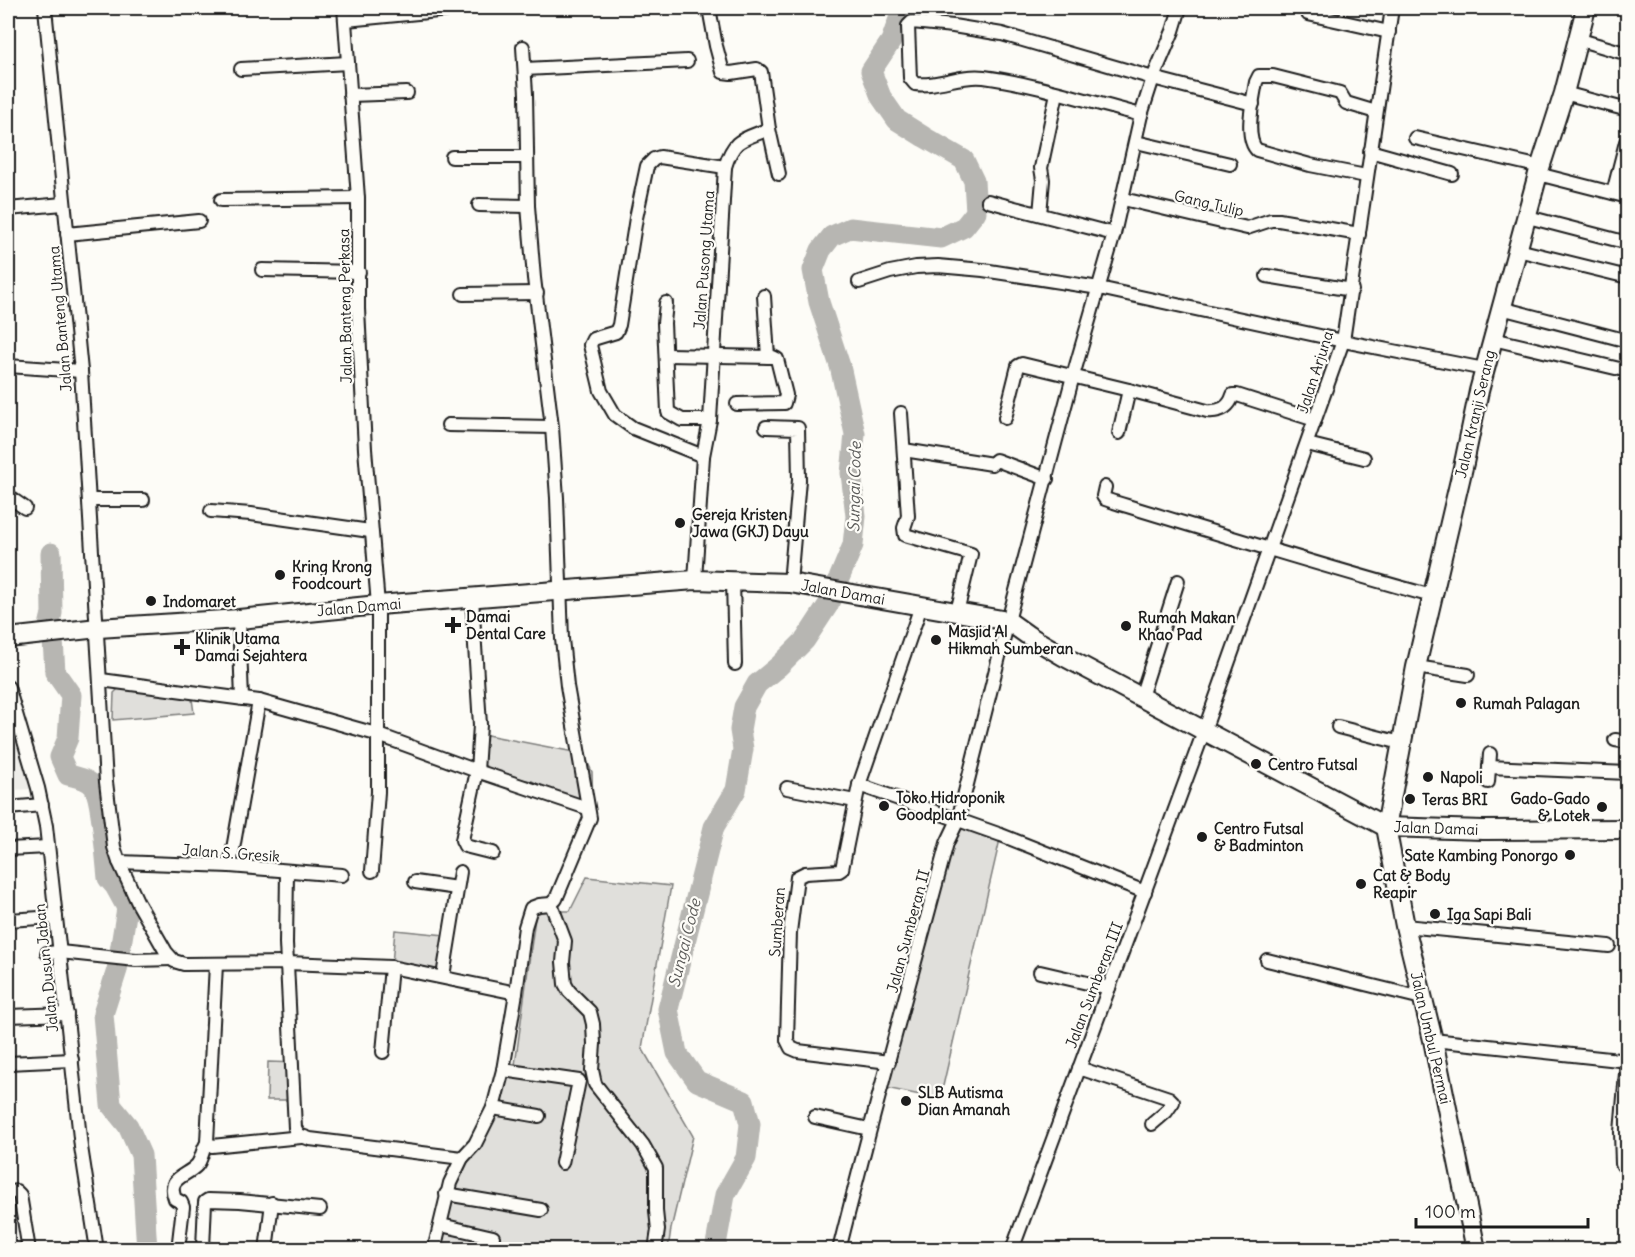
<svg xmlns="http://www.w3.org/2000/svg" width="1635" height="1257" viewBox="0 0 1635 1257" font-family="Delius,sans-serif">
<style>
.built{fill:#eeede9}
.green{fill:#e0dfdb;stroke:#7e7e7c;stroke-width:1.5}
.lines{fill:none;stroke-linecap:round;stroke-linejoin:round}
.river{stroke:#b7b6b2;stroke-width:21}
.minor-casing{stroke:#1c1c1c;stroke-width:16}
.secondary-casing{stroke:#1c1c1c;stroke-width:22}
.minor{stroke:#fdfcf7;stroke-width:12}
.secondary{stroke:#fdfcf7;stroke-width:18}
.poi-dot{fill:#1c1c1c;stroke:#fdfcf7;stroke-width:2}
.labels{text-anchor:middle;dominant-baseline:central;stroke-width:4.5;stroke-linejoin:round;paint-order:stroke}
.street-label{font-size:15px;fill:#1c1c1c;stroke:#fdfcf7}
.poi-label{font-size:15px;font-weight:bold;fill:#1c1c1c;stroke:#fdfcf7;text-anchor:start}
.water-label{font-size:16px;font-style:italic;fill:#5a5a58;stroke:#fdfcf7}
</style>
<rect width="100%" height="100%" fill="#fdfcf7"/>
<filter id="ink" filterUnits="userSpaceOnUse"><feTurbulence type="fractalNoise" baseFrequency=".0167" numOctaves="2"/><feDisplacementMap in="SourceGraphic" scale="12" xChannelSelector="R" yChannelSelector="G"/><feConvolveMatrix kernelMatrix="1 2 1 2 8 2 1 2 1" color-interpolation-filters="sRGB"/></filter>
<g filter="url(#ink)">
<polygon class="built" points="8,705 34,789 8,790"/>
<g class="green">
<polygon points="123,684 191,692 194,713 113,720 114,693"/>
<polygon points="482,734 584,754 592,772 593,813 532,781 484,773"/>
<polygon points="958,820 1001,835 940,1099 881,1087"/>
<polygon points="587,877 671,886 642,1048 693,1136 671,1229 668,1249 436,1250 462,1158 475,1143 515,1065 536,911 570,911"/>
<polygon points="395,930 445,935 442,974 392,964"/>
<polygon points="268,1062 299,1063 298,1100 267,1100"/>
</g>
<g class="lines">
<g class="river">
<polyline points="49,626 52,613 51,553"/>
<path d="M 53,640 L 55,672 L 71,695 L 68,738 L 60,757 L 68,775 C 77,777 89,779 94,787 C 102,800 106,860 108,878 L 115,886 L 127,908 L 117,970 L 103,1014 L 111,1105 L 128,1126 L 141,1155 L 147,1250"/>
<polyline points="715,1250 725,1195 746,1158 750,1124 744,1101 697,1081 677,1053 668,1009 714,827 736,790 743,749 740,730 744,707 757,684 779,666 805,640 828,605 853,545 856,516 851,473 855,434 840,366 819,302 813,270 821,250 832,236 850,228 941,238 964,227 976,212 974,181 964,160 924,137 897,120 881,97 871,71 891,41 903,8"/>
</g>
<g class="minor-casing">
<g id="minor">
<polyline points="45,8 81,371 106,782 114,847 119,862 138,903 166,952 174,961 184,964 287,963 391,967 516,993 503,1070 493,1108 475,1144 462,1158 450,1183 434,1250"/>
<polyline points="344,8 358,198 358,309 365,449 378,605 378,792 372,871"/>
<polyline points="1308,14 1389,32"/>
<polyline points="346,20 469,8"/>
<polyline points="1577,39 1628,54"/>
<polyline points="241,69 348,63"/>
<polyline points="525,69 687,61"/>
<polyline points="1564,93 1628,110"/>
<polyline points="350,95 407,93"/>
<path d="M 1141,115 C 1090,102 1036,84 984,77 C 960,74 938,87 915,84 L 910,78 L 908,26 L 912,22 L 953,26 L 1002,34 L 1153,78 L 1253,104"/>
<polyline points="769,129 779,174"/>
<polyline points="1415,138 1541,167"/>
<polyline points="1136,142 1230,164"/>
<polyline points="1370,151 1452,174"/>
<polyline points="452,157 526,157"/>
<polyline points="1538,174 1628,197"/>
<path d="M 1366,176 L 1310,165 L 1257,150 C 1244,138 1253,99 1256,82 L 1259,76 L 1273,76 L 1340,93 L 1346,103 L 1376,112"/>
<polyline points="1613,193 1626,142 1628,140"/>
<polyline points="1123,199 1247,228 1271,220 1279,220 1359,234"/>
<polyline points="221,200 358,198"/>
<polyline points="988,201 1114,234"/>
<polyline points="479,205 528,206"/>
<polyline points="8,209 63,204"/>
<polyline points="1040,214 1043,180 1041,168 1057,93"/>
<polyline points="1528,217 1628,243"/>
<polyline points="67,234 199,221"/>
<polyline points="1518,250 1628,277"/>
<polyline points="262,270 359,272"/>
<polyline points="1267,276 1352,290"/>
<polyline points="859,282 890,272 916,267 938,266 983,270 1099,288 1343,341 1484,369"/>
<polyline points="463,294 537,293"/>
<polyline points="764,296 768,357"/>
<polyline points="666,303 664,323 668,412 682,420 710,420"/>
<polyline points="1501,308 1628,341"/>
<polyline points="1493,339 1628,371"/>
<polyline points="667,355 773,357 777,359 786,395 784,403 737,404"/>
<polyline points="8,366 81,371"/>
<polyline points="901,413 908,516 904,528 905,535 971,554 957,612"/>
<path d="M 1005,418 L 1018,366 L 1022,364 L 1129,390 L 1207,411 C 1220,412 1229,408 1233,395 L 1237,395 L 1315,420"/>
<polyline points="448,425 552,427"/>
<polyline points="766,427 798,428 799,480 790,583"/>
<polyline points="1119,433 1129,390"/>
<polyline points="1307,444 1364,458"/>
<polyline points="904,450 992,464 996,460 1047,479"/>
<polyline points="703,456 633,428 615,415 601,391 590,345 593,339 616,332 619,325 636,218 647,166 654,159 660,157 725,167"/>
<path d="M 1105,487 L 1103,496 L 1105,499 L 1114,502 C 1220,534 1325,567 1432,596"/>
<polyline points="8,494 12,499 25,508"/>
<polyline points="90,500 143,500"/>
<polyline points="211,511 251,514 370,531"/>
<path d="M 695,580 L 703,456 L 710,420 L 725,167 C 734,138 742,140 769,129 L 761,72 L 757,69 L 731,73 L 723,72 L 716,46 L 709,8"/>
<polyline points="733,580 735,664"/>
<polyline points="472,598 480,725 477,771 462,840 465,846 493,853"/>
<polyline points="239,619 242,699"/>
<polyline points="1416,667 1468,675"/>
<polyline points="101,680 259,701 376,734 477,771 587,808"/>
<polyline points="8,687 38,788 46,826 81,1147 97,1250"/>
<polyline points="1141,697 1178,581"/>
<polyline points="1338,727 1401,743"/>
<polyline points="1615,740 1628,742"/>
<polyline points="1489,767 1628,773"/>
<polyline points="1488,782 1490,754"/>
<polyline points="859,785 1001,835 1145,892"/>
<polyline points="787,788 855,801"/>
<polyline points="8,808 42,805"/>
<polyline points="8,849 48,847"/>
<polyline points="119,862 230,866 342,875"/>
<polyline points="230,866 259,701"/>
<polyline points="287,872 286,943 295,1128 299,1135 310,1139 462,1158"/>
<polyline points="415,882 457,888"/>
<polyline points="551,904 565,941 563,962 565,984 569,991 590,1012 593,1024 594,1044 592,1070 595,1084 643,1145 656,1168 656,1211 658,1230 655,1250"/>
<polyline points="8,920 56,917"/>
<polyline points="1405,926 1609,946"/>
<polyline points="47,953 60,952 136,960 172,959"/>
<polyline points="1267,960 1422,998"/>
<polyline points="216,964 207,1142 212,1146 301,1137"/>
<polyline points="1040,972 1109,988"/>
<polyline points="443,976 460,872"/>
<polyline points="516,993 525,927 531,908 539,905 551,904 556,899 590,818 567,686 562,639 557,498 552,427 534,278 528,206 526,94 523,47"/>
<polyline points="8,1016 67,1014"/>
<polyline points="1433,1040 1628,1061"/>
<polyline points="383,1052 391,967"/>
<polyline points="1627,1061 1621,1132 1622,1164 1628,1171"/>
<polyline points="889,1062 798,1051 791,1048 787,1040 790,932 797,877 805,873 839,871 842,869 859,785 921,606"/>
<polyline points="8,1063 72,1060"/>
<polyline points="1079,1068 1169,1098 1173,1102 1166,1112 1152,1124"/>
<polyline points="503,1070 579,1081 562,1163"/>
<polyline points="493,1108 539,1116"/>
<polyline points="815,1117 869,1129"/>
<polyline points="8,1193 16,1191 20,1195 29,1250"/>
<polyline points="446,1194 541,1210"/>
<polyline points="441,1225 493,1237"/>
<polyline points="203,1248 205,1202 208,1200 240,1201 320,1209"/>
<path d="M 178,1250 L 183,1207 L 181,1202 L 175,1199 C 166,1177 186,1177 197,1165 C 202,1159 202,1150 207,1143"/>
<polyline points="185,1250 219,1250"/>
<polyline points="266,1250 272,1203"/>
<path d="M 839,1250 C 873,1113 911,978 947,843 L 958,820 L 1008,621 L 1073,376 L 1114,234 L 1141,115 L 1153,78 L 1173,31 L 1180,8"/>
<polyline points="1012,1250 1204,731 1343,341 1392,8"/>
</g>
</g>
<g class="secondary-casing">
<g id="secondary">
<polyline points="8,638 98,628 239,619 378,605 695,580 790,583 1008,621 1029,636 1063,656 1386,827 1483,830 1628,829"/>
<polyline points="1476,1250 1433,1040 1405,926 1386,827 1416,667 1464,463 1479,391 1538,174 1564,93 1586,8"/>
</g>
</g>
<use href="#minor" class="minor"/>
<use href="#secondary" class="secondary"/>
</g>
</g>
<g class="poi-dot">
<circle cx="680" cy="523" r="6"/>
<circle cx="280" cy="575" r="6"/>
<circle cx="151" cy="601" r="6"/>
<path d="M450 616h6v6h6v6h-6v6h-6v-6h-6v-6h6z"/>
<circle cx="1126" cy="626" r="6"/>
<circle cx="936" cy="640" r="6"/>
<path d="M179 638h6v6h6v6h-6v6h-6v-6h-6v-6h6z"/>
<circle cx="1461" cy="703" r="6"/>
<circle cx="1256" cy="764" r="6"/>
<circle cx="1428" cy="777" r="6"/>
<circle cx="1410" cy="799" r="6"/>
<circle cx="884" cy="806" r="6"/>
<circle cx="1602" cy="807" r="6"/>
<circle cx="1202" cy="837" r="6"/>
<circle cx="1570" cy="855" r="6"/>
<circle cx="1361" cy="884" r="6"/>
<circle cx="1435" cy="914" r="6"/>
<circle cx="906" cy="1101" r="6"/>
</g>
<g class="labels">
<g class="street-label">
<text transform="translate(1209 203) rotate(13)">Gang Tulip</text>
<text transform="translate(704 260) rotate(-86)">Jalan Pusong Utama</text>
<text transform="translate(345 306) rotate(-91)">Jalan Banteng Perkasa</text>
<text transform="translate(60 319) rotate(-95)">Jalan Banteng Utama</text>
<text transform="translate(1315 372) rotate(-72)">Jalan Arjuna</text>
<text transform="translate(1475 414) rotate(-77)">Jalan Kranji Serang</text>
<text transform="translate(843 592) rotate(10)">Jalan Damai</text>
<text transform="translate(359 607) rotate(-5)">Jalan Damai</text>
<text transform="translate(1436 828) rotate(2)">Jalan Damai</text>
<text transform="translate(231 853) rotate(4)">Jalan S. Gresik</text>
<text transform="translate(777 922) rotate(-86)">Sumberan</text>
<text transform="translate(908 931) rotate(-75)">Jalan Sumberan II</text>
<text transform="translate(46 968) rotate(-96)">Jalan Dusun Jaban</text>
<text transform="translate(1094 985) rotate(-69)">Jalan Sumberan III</text>
<text transform="translate(1431 1038) rotate(77)">Jalan Umbul Permai</text>
</g>
<g class="poi-label">
<text x="692" y="514">Gereja Kristen<tspan x="692" dy="17">Jawa (GKJ) Dayu</tspan></text>
<text x="292" y="566">Kring Krong<tspan x="292" dy="17">Foodcourt</tspan></text>
<text x="163" y="601">Indomaret</text>
<text x="466" y="616">Damai<tspan x="466" dy="17">Dental Care</tspan></text>
<text x="1138" y="617">Rumah Makan<tspan x="1138" dy="17">Khao Pad</tspan></text>
<text x="948" y="631">Masjid Al<tspan x="948" dy="17">Hikmah Sumberan</tspan></text>
<text x="195" y="638">Klinik Utama<tspan x="195" dy="17">Damai Sejahtera</tspan></text>
<text x="1473" y="703">Rumah Palagan</text>
<text x="1268" y="764">Centro Futsal</text>
<text x="1440" y="777">Napoli</text>
<text x="896" y="797">Toko Hidroponik<tspan x="896" dy="17">Goodplant</tspan></text>
<text x="1590" y="798" text-anchor="end">Gado-Gado<tspan x="1590" dy="17">&amp; Lotek</tspan></text>
<text x="1422" y="799">Teras BRI</text>
<text x="1214" y="828">Centro Futsal<tspan x="1214" dy="17">&amp; Badminton</tspan></text>
<text x="1558" y="855" text-anchor="end">Sate Kambing Ponorgo</text>
<text x="1373" y="875">Cat &amp; Body<tspan x="1373" dy="17">Reapir</tspan></text>
<text x="1447" y="914">Iga Sapi Bali</text>
<text x="918" y="1092">SLB Autisma<tspan x="918" dy="17">Dian Amanah</tspan></text>
</g>
<g class="water-label">
<text transform="translate(854 487) rotate(-89)">Sungai Code</text>
<text transform="translate(684 943) rotate(-76)">Sungai Code</text>
</g>
</g>
<rect width="1635" height="1257" fill="none" stroke="#fdfcf7" stroke-width="30"/>
<rect x="15" y="15" width="1605" height="1227" fill="none" stroke="#1c1c1c" stroke-width="2" filter="url(#ink)"/>
<path d="M1416 1218v9h172v-9" fill="none" stroke="#1c1c1c" stroke-width="3"/>
<text x="1425" y="1218" font-size="18" fill="#1c1c1c" stroke="#fdfcf7" stroke-width="4.5" paint-order="stroke">100 m</text>
</svg>
